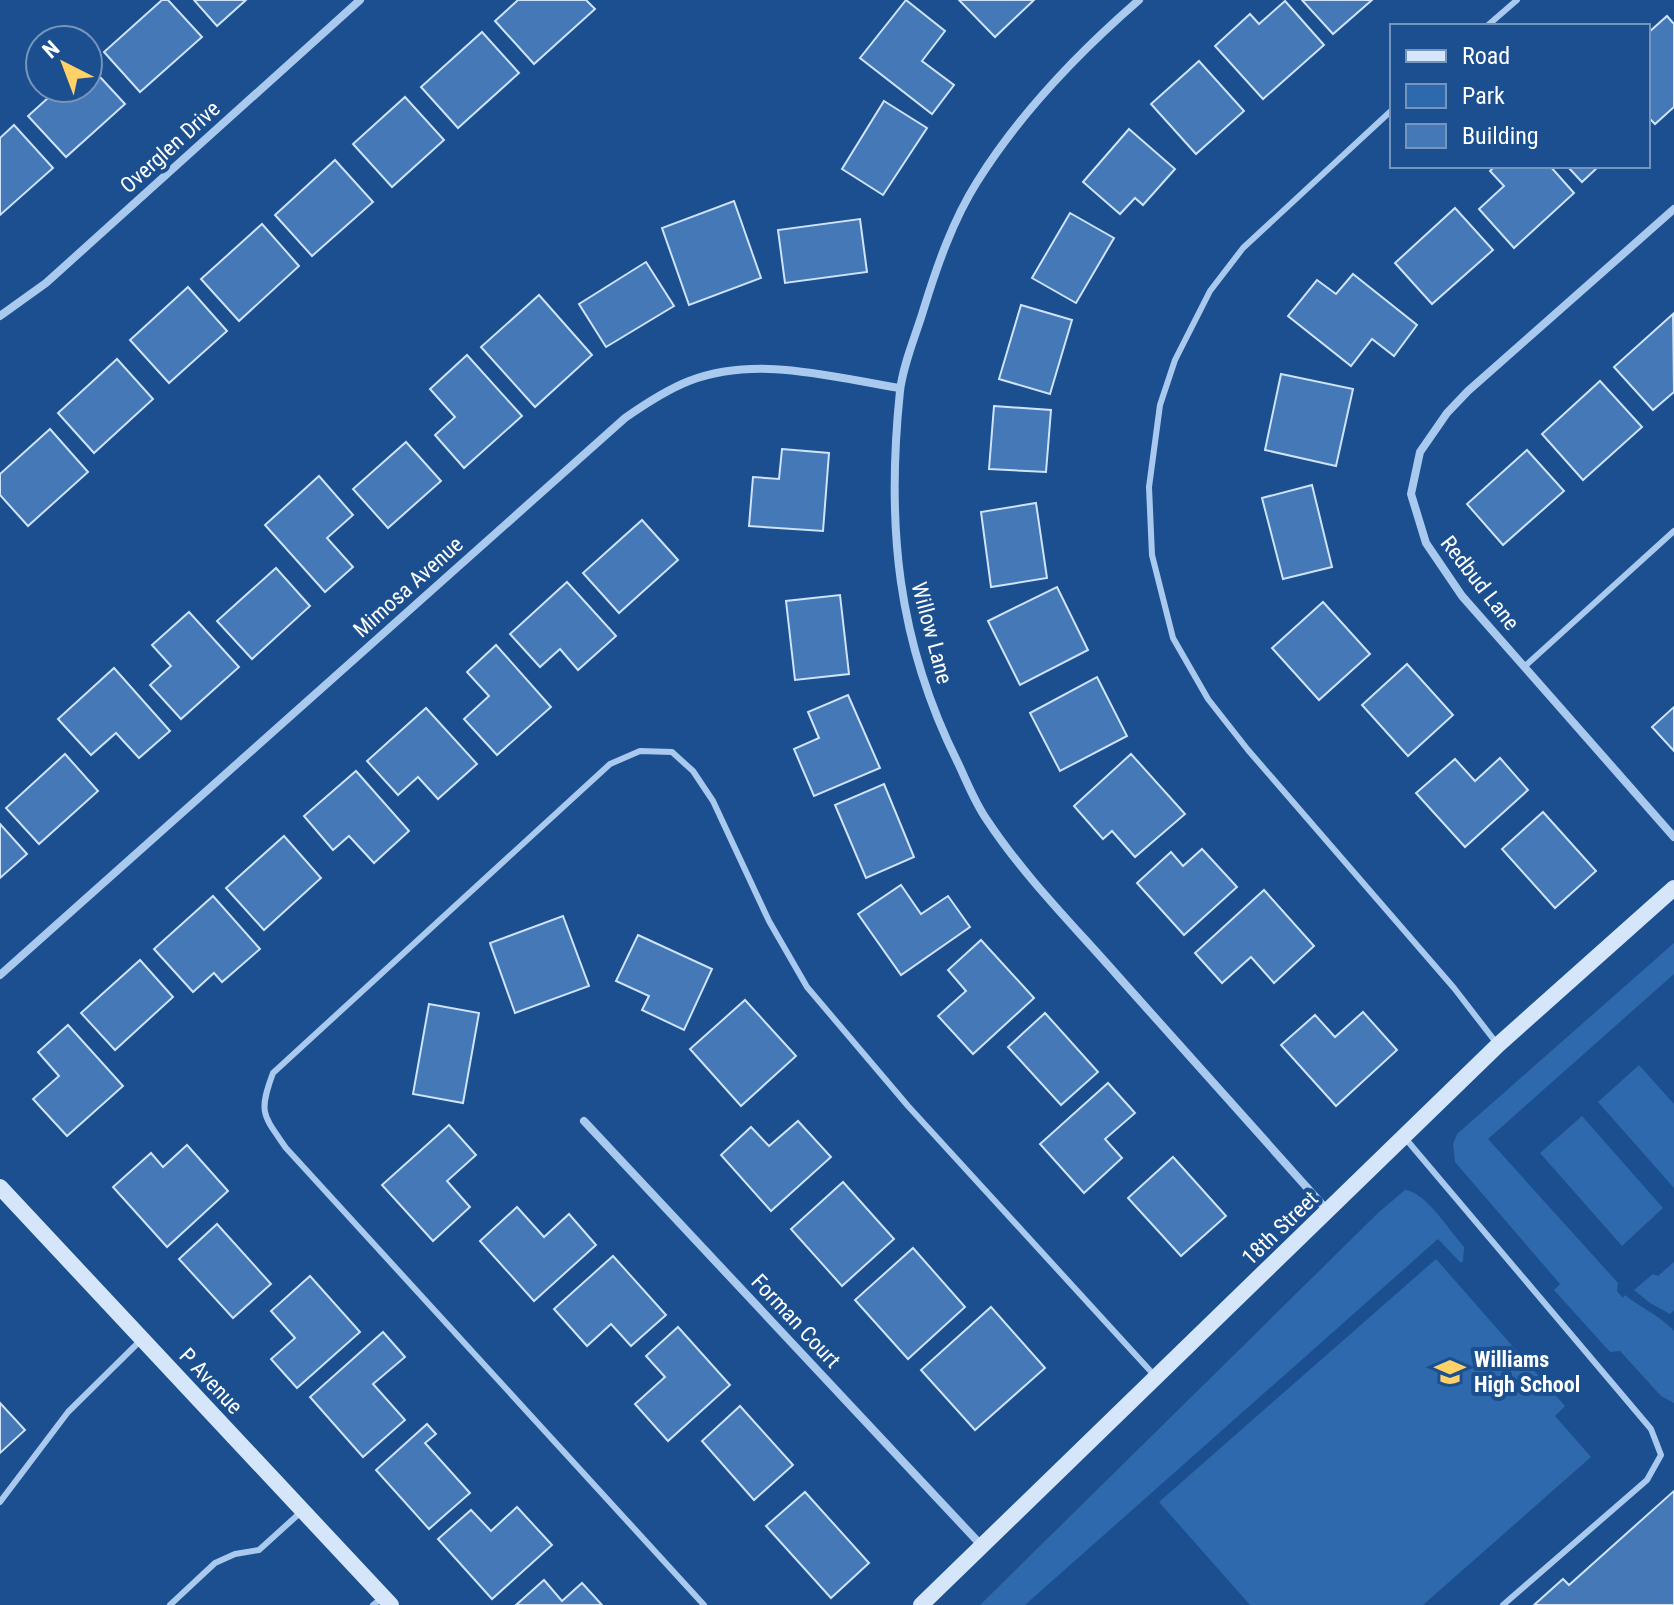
<svg xmlns="http://www.w3.org/2000/svg" width="1674" height="1605" viewBox="0 0 1674 1605" font-family="'Roboto Condensed',sans-serif">
<style>
.green{fill:#2e69ad}
.building{fill:#4478b7;stroke:#cfe3fa;stroke-width:2}
.lines{fill:none;stroke-linecap:round;stroke-linejoin:round}
.lane{stroke:#a9c9ee;stroke-width:6}
.street{stroke:#a9c9ee;stroke-width:8}
.secondary{stroke:#d6e6fa;stroke-width:16}
.labels{text-anchor:middle;dominant-baseline:central;stroke-width:8;stroke-linejoin:round;paint-order:stroke}
.street-label{font-size:22px;fill:#fff;stroke:#1b4f8f}
.poi-label{font-size:22px;font-weight:bold;fill:#fff;stroke:#1b4f8f;text-anchor:start}
</style>
<rect width="100%" height="100%" fill="#1b4f8f"/>
<g class="green">
<path d="M 1674,943 L 1674,974 L 1488,1139 L 1618,1283 L 1617,1291 L 1623,1298 L 1625,1295 C 1641,1308 1661,1316 1674,1331 L 1674,1403 L 1661,1396 L 1620,1351 L 1610,1352 L 1554,1290 L 1560,1284 L 1455,1162 L 1453,1144 L 1457,1134 Z"/>
<polygon points="1639,1065 1674,1104 1674,1188 1598,1102"/>
<polygon points="1582,1116 1663,1208 1622,1246 1540,1153"/>
<path d="M 1405,1190 C 1424,1191 1447,1227 1460,1242 L 1464,1247 L 1463,1261 L 1461,1263 L 1438,1239 L 1025,1605 L 980,1605 L 1379,1212 Z"/>
<polygon points="1436,1259 1565,1406 1555,1416 1591,1457 1423,1605 1250,1605 1159,1502"/>
<polygon points="1674,1262 1674,1310 1670,1314 1650,1303 1634,1290 1653,1274 1658,1276"/>
</g>
<g class="building">
<polygon points="162,0 168,0 202,37 140,92 104,52"/>
<polygon points="194,0 246,0 217,26"/>
<polygon points="518,0 586,0 595,9 534,64 495,21"/>
<polygon points="906,0 945,31 922,61 954,85 932,114 860,58"/>
<polygon points="959,0 1034,0 995,37"/>
<polygon points="1302,0 1372,0 1333,34"/>
<polygon points="1285,1 1324,45 1263,99 1215,46 1250,14 1259,24"/>
<polygon points="1667,16 1674,24 1674,107 1655,124 1648,117 1648,33"/>
<polygon points="482,32 519,73 458,128 421,87"/>
<polygon points="1199,61 1244,111 1196,154 1151,104"/>
<polygon points="88,64 125,104 66,157 28,116 59,88 88,88"/>
<polygon points="405,97 444,140 392,187 353,144"/>
<polygon points="884,101 927,128 883,195 842,169"/>
<polygon points="14,125 53,168 0,215 0,138"/>
<polygon points="1129,129 1175,169 1143,205 1135,198 1120,214 1083,182"/>
<polygon points="335,160 373,202 312,256 275,215"/>
<polygon points="1495,166 1550,166 1574,193 1514,248 1479,209 1504,186 1490,171"/>
<polygon points="1567,166 1599,166 1582,182"/>
<polygon points="734,201 761,278 689,305 662,228"/>
<polygon points="1455,208 1493,250 1432,304 1395,263"/>
<polygon points="1070,213 1114,238 1076,303 1032,278"/>
<polygon points="860,219 867,272 785,283 778,230"/>
<polygon points="262,224 299,266 239,321 201,279"/>
<polygon points="646,262 674,306 606,347 579,304"/>
<polygon points="1353,274 1417,325 1394,356 1372,339 1351,366 1288,316 1317,280 1336,294"/>
<polygon points="188,287 227,331 169,383 130,340"/>
<polygon points="539,295 592,355 535,407 481,347"/>
<polygon points="1021,305 1072,320 1050,394 999,379"/>
<polygon points="1673,314 1674,392 1653,410 1614,367"/>
<polygon points="467,355 522,416 464,468 435,435 455,417 430,389"/>
<polygon points="117,359 153,399 94,453 58,413"/>
<polygon points="1281,374 1353,389 1336,466 1265,450"/>
<polygon points="1600,381 1642,427 1583,480 1542,434"/>
<polygon points="994,406 1051,410 1046,472 989,469"/>
<polygon points="50,429 88,472 28,526 0,495 0,474"/>
<polygon points="406,442 441,481 388,528 353,489"/>
<polygon points="782,449 829,453 823,531 749,526 753,477 779,479"/>
<polygon points="1527,450 1564,491 1503,545 1467,504"/>
<polygon points="319,476 353,515 327,538 353,567 325,592 265,525"/>
<polygon points="1312,485 1332,567 1283,579 1262,498"/>
<polygon points="1036,503 1047,578 991,587 981,512"/>
<polygon points="642,520 678,560 619,613 583,573"/>
<polygon points="276,568 310,606 252,659 217,621"/>
<polygon points="567,582 616,636 578,670 560,649 540,667 510,634"/>
<polygon points="1057,587 1088,650 1020,685 988,621"/>
<polygon points="840,595 849,674 795,680 786,601"/>
<polygon points="1323,602 1370,654 1319,700 1272,648"/>
<polygon points="189,612 239,667 181,719 150,685 171,666 152,645"/>
<polygon points="496,645 551,707 497,755 464,719 489,696 467,672"/>
<polygon points="1407,664 1453,715 1408,756 1362,705"/>
<polygon points="114,668 170,731 139,758 116,733 91,755 58,719"/>
<polygon points="1097,677 1127,736 1060,771 1030,713"/>
<polygon points="848,695 880,768 814,796 794,749 819,738 808,712"/>
<polygon points="1674,707 1674,751 1652,727"/>
<polygon points="426,708 477,764 438,799 418,777 398,795 367,761"/>
<polygon points="65,754 98,791 39,844 6,808"/>
<polygon points="1131,754 1185,814 1135,857 1112,831 1103,839 1074,806"/>
<polygon points="1500,758 1528,790 1465,847 1416,793 1455,759 1475,781"/>
<polygon points="356,771 409,831 374,863 349,836 333,850 304,816"/>
<polygon points="884,784 914,857 866,878 835,805"/>
<polygon points="1543,812 1596,871 1555,908 1502,849"/>
<polygon points="0,824 27,854 0,878"/>
<polygon points="284,836 321,878 264,930 226,888"/>
<polygon points="1202,849 1237,887 1184,935 1137,883 1171,852 1183,866"/>
<polygon points="901,885 921,914 948,896 970,927 901,975 858,914"/>
<polygon points="1264,890 1314,946 1274,983 1251,957 1222,983 1195,953"/>
<polygon points="213,896 260,949 222,982 214,973 193,992 154,949"/>
<polygon points="563,916 589,986 515,1013 490,943"/>
<polygon points="638,935 712,969 684,1030 642,1010 649,996 616,981"/>
<polygon points="981,940 1034,998 973,1054 938,1016 966,991 948,970"/>
<polygon points="140,960 173,997 115,1050 81,1013"/>
<polygon points="745,1000 796,1056 741,1106 690,1049"/>
<polygon points="429,1004 479,1013 463,1103 413,1094"/>
<polygon points="1363,1012 1397,1050 1336,1106 1281,1045 1315,1015 1335,1037"/>
<polygon points="1045,1013 1098,1072 1061,1105 1008,1047"/>
<polygon points="68,1025 123,1086 67,1136 33,1099 59,1076 38,1052"/>
<polygon points="1108,1083 1135,1113 1105,1139 1122,1158 1084,1193 1040,1144"/>
<polygon points="798,1121 831,1157 771,1211 721,1155 751,1127 769,1146"/>
<polygon points="449,1125 476,1155 447,1181 470,1207 433,1241 382,1185"/>
<polygon points="187,1145 228,1191 167,1247 113,1187 151,1153 163,1167"/>
<polygon points="1173,1157 1226,1216 1181,1256 1128,1198"/>
<polygon points="843,1182 894,1239 842,1286 791,1229"/>
<polygon points="517,1207 544,1237 569,1214 596,1245 534,1301 480,1241"/>
<polygon points="217,1224 271,1284 233,1318 179,1259"/>
<polygon points="913,1248 965,1307 908,1359 855,1300"/>
<polygon points="613,1256 666,1315 631,1346 611,1324 587,1346 554,1309"/>
<polygon points="310,1276 360,1332 297,1388 271,1359 295,1338 271,1311"/>
<polygon points="991,1307 1045,1368 975,1430 921,1370"/>
<polygon points="678,1327 730,1385 668,1441 635,1404 665,1377 646,1356"/>
<polygon points="383,1332 405,1357 373,1384 405,1420 363,1457 310,1397"/>
<polygon points="0,1403 25,1430 0,1453"/>
<polygon points="740,1406 793,1465 754,1500 702,1441"/>
<polygon points="427,1424 436,1434 425,1443 470,1493 429,1529 376,1470"/>
<polygon points="1674,1491 1674,1605 1534,1605 1563,1579 1569,1585"/>
<polygon points="805,1492 869,1563 831,1598 766,1526"/>
<polygon points="517,1507 552,1545 492,1599 438,1539 471,1510 491,1531"/>
<polygon points="544,1580 562,1601 582,1583 602,1605 516,1605"/>
</g>
<g class="lines">
<g class="lane">
<polyline points="1487,26 1517,0"/>
<polyline points="1392,110 1243,248 1210,291 1175,360 1160,405 1149,487 1152,555 1173,638 1208,699 1248,750 1454,988 1498,1045"/>
<polyline points="1524,667 1674,531"/>
<polyline points="1405,1138 1651,1429 1661,1455 1647,1480 1503,1605"/>
<polyline points="0,1502 68,1412 142,1339"/>
<polyline points="170,1605 215,1563 235,1554 259,1550 301,1512"/>
<polyline points="373,1605 383,1597"/>
<path d="M 704,1605 L 286,1148 C 263,1115 258,1113 273,1073 L 610,764 L 640,751 L 672,752 L 693,771 L 713,801 L 769,921 L 807,987 L 908,1106 L 1155,1376"/>
</g>
<g class="street">
<path d="M 1139,0 C 1078,53 1020,113 977,182 C 953,220 937,266 924,308 C 916,335 903,364 900,391 C 886,525 897,641 958,763 C 967,782 975,803 987,820 C 1024,876 1073,925 1117,975 C 1187,1053 1257,1132 1328,1211"/>
<polyline points="1674,209 1468,391 1447,413 1420,452 1411,494 1426,543 1462,596 1674,837"/>
<polyline points="0,316 46,283 360,0"/>
<path d="M 0,975 L 625,418 C 645,404 666,390 689,381 C 757,355 831,377 900,388"/>
<polyline points="584,1121 982,1546"/>
</g>
<g class="secondary">
<polyline points="0,1187 391,1605"/>
<polyline points="921,1605 1498,1045 1674,888"/>
</g>
</g>
<defs>
<g id="school-bare" transform="scale(2.4)"><path d="M0-5L7-2L0 1L-7-2ZM-4 1L0 2.5L4 1V4Q0 6-4 4Z" fill="#ffd166" stroke="#1b4f8f" stroke-width="2.5" paint-order="stroke"/></g>
</defs>
<g fill-rule="evenodd">
<use href="#school-bare" x="1450" y="1372"/>
</g>
<g class="labels">
<g class="street-label">
<text transform="translate(170 147) rotate(-42)">Overglen Drive</text>
<text transform="translate(1480 583) rotate(52)">Redbud Lane</text>
<text transform="translate(408 587) rotate(-42)">Mimosa Avenue</text>
<text transform="translate(932 633) rotate(75)">Willow Lane</text>
<text transform="translate(1280 1228) rotate(-44)">18th Street</text>
<text transform="translate(796 1321) rotate(47)">Forman Court</text>
<text transform="translate(211 1381) rotate(47)">P Avenue</text>
</g>
<g class="poi-label">
<text x="1474" y="1359">Williams<tspan x="1474" dy="25">High School</tspan></text>
</g>
</g>
<rect x="1390" y="24" width="260" height="144" fill="#1b4f8f" stroke="#7695bc" stroke-width="2"/>
<rect x="1406" y="50" width="40" height="12" fill="#d6e6fa" stroke="#7695bc" stroke-width="2"/>
<text x="1462" y="64" font-size="24" fill="#ffffff">Road</text>
<rect x="1406" y="84" width="40" height="24" fill="#2e69ad" stroke="#7695bc" stroke-width="2"/>
<text x="1462" y="104" font-size="24" fill="#ffffff">Park</text>
<rect x="1406" y="124" width="40" height="24" fill="#4478b7" stroke="#7695bc" stroke-width="2"/>
<text x="1462" y="144" font-size="24" fill="#ffffff">Building</text>
<g transform="translate(64 64) rotate(318)"><circle r="38" fill="#1b4f8f" stroke="#7695bc" stroke-width="2"/>
<path d="M0-6L14 30L0 20L-14 30Z" fill="#ffd166"/>
<text y="-12" font-size="22" font-weight="bold" text-anchor="middle" fill="#ffffff">N</text>
</g>
</svg>
